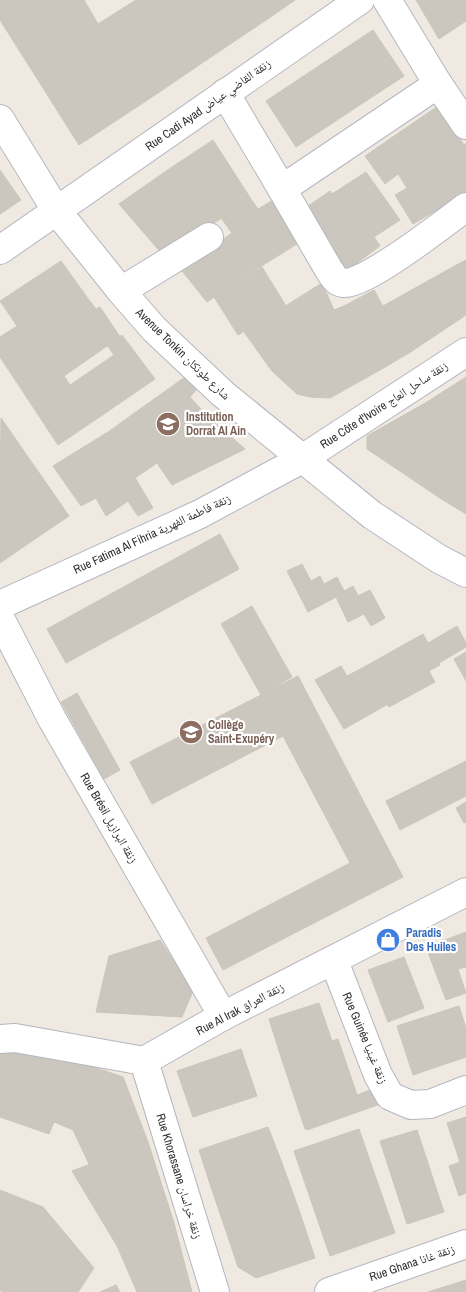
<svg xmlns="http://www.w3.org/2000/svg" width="466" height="1292" viewBox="0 0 466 1292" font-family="'Archivo Narrow','Noto Naskh Arabic',sans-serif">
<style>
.building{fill:#cbc7bf;stroke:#cbc5ba}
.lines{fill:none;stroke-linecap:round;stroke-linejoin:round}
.minor-casing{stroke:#b4b7c1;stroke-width:30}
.minor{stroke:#fff;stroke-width:28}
.labels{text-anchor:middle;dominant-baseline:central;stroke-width:4.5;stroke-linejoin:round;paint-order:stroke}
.street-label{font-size:12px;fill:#2e2e2e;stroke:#fff}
.education-label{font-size:12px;font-weight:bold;fill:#785e54;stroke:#fff;text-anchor:start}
.shop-label{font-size:12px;font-weight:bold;fill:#366cbe;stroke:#fff;text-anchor:start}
</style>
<rect width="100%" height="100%" fill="#efe9e1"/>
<g class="building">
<polygon points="0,0 84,0 98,24 31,69 0,20"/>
<polygon points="136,0 168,0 208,59 149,99 98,24"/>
<polygon points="168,0 260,0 272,16 208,59"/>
<polygon points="260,0 295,0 272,16"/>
<polygon points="416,0 466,0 466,21 439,39"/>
<polygon points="98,24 149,99 79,145 31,69"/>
<polygon points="373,30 404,76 296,147 266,101"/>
<polygon points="438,106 464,145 466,143 466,193 413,224 395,195 407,188 398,174 385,184 365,156"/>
<polygon points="213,140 251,199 211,225 172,167"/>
<polygon points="172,167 211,225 163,255 119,204"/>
<polygon points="0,170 21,200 0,214"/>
<polygon points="366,172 400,220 374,237 380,246 346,271 304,209 330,191 332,194"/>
<polygon points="251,199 258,209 275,199 300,242 249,274 225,238 232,233 221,218"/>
<polygon points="225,238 249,274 207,302 179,267"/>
<polygon points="466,260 466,297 451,268"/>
<polygon points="61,261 89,300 28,342 0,301"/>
<polygon points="262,267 286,306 238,335 214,297"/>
<polygon points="451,268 466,297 466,315 409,353 383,306"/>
<polygon points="322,283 334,310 344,306 380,370 330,398 310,397 297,394 272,371 244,332"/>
<polygon points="374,290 409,353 380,370 344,306"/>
<polygon points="89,300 96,309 100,307 120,337 64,376 38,336"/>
<polygon points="17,326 28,342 38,336 70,385 35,410 0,357 0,337"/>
<polygon points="122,335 155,379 101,416 76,381 114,355 107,345"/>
<polygon points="185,377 196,390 190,397 207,416 245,449 172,485 157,463 135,478 108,432"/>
<polygon points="466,377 466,456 427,402"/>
<polygon points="76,381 101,416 58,445 35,410"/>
<polygon points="427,402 466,456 443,500 367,449 367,436"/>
<polygon points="1,418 69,516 32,541 0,495"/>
<polygon points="108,432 153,508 138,516 128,501 106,516 96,498 81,506 53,466"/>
<polygon points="466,458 466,514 443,500"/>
<polygon points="0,495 32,541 0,563"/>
<polygon points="220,534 239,569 66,663 47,629"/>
<polygon points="302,564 311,581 320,576 324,584 337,577 344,591 353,586 358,596 370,590 385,618 371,626 364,614 348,622 336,597 308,612 287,571"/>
<polygon points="252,606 292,677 261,695 221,624"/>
<polygon points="457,626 466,643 466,647 439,663 440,665 429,671 435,682 389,707 366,666 423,634 428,643"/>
<polygon points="466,652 466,681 454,659"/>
<polygon points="341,666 347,676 366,666 388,704 344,729 315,680"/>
<polygon points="298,676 403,877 223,970 206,938 350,863 283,736 152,804 130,762"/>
<polygon points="77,693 120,770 104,779 61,702"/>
<polygon points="466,761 466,796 400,830 386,801"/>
<polygon points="466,802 466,822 464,823 456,808"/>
<polygon points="466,932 466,967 458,969 466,993 446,1000 426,947"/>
<polygon points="160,940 193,991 182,1017 96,1012 109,956"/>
<polygon points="404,957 424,1008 388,1022 368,970"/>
<polygon points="319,1003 332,1041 281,1057 269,1019"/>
<polygon points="459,1006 466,1028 466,1057 413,1075 397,1026"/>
<polygon points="338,1039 350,1074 293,1093 281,1057"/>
<polygon points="241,1049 257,1096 193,1117 177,1071"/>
<polygon points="0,1050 48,1053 79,1062 49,1134 0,1117"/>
<polygon points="79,1062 123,1077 148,1142 89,1164 73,1130 54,1122"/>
<polygon points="350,1074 357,1095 378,1087 383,1103 307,1130 305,1129 293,1093"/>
<polygon points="466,1117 466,1160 460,1162 447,1123"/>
<polygon points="268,1127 282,1163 211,1187 199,1150"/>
<polygon points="359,1129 395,1233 330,1256 294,1151"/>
<polygon points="417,1130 444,1212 407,1224 380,1141"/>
<polygon points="148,1142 174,1223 117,1246 72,1171"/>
<polygon points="466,1160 466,1193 459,1196 449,1166"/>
<polygon points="282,1163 299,1210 227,1234 211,1187"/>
<polygon points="0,1190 43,1207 1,1291 0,1290"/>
<polygon points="43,1207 94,1268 78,1292 3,1292 1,1291"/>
<polygon points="299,1210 315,1258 256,1278 238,1267 227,1234"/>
<polygon points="174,1223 192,1292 137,1292 117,1246"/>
<polygon points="466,1280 466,1292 428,1292"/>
<polygon points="116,1285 120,1292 100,1292"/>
</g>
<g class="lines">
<g class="minor-casing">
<g id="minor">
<polyline points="438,84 466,125"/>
<polyline points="225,93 282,189 438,84 387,0"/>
<polyline points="0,119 56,210 121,291 154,329 223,394 372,515 439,559 466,573"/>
<path d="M 282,189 L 329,270 C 333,276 336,282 343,283 C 364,286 446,222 466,207"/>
<polyline points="0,250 360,0"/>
<polyline points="121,291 209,237"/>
<polyline points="0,605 200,514 302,459 466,352"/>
<polyline points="0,618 52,719 223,1016"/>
<polyline points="334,961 378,1075 390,1096 411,1105 430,1104 466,1090"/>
<polyline points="0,1039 15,1038 144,1061 223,1016 466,892"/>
<polyline points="144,1061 215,1292"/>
<polyline points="329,1292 466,1244"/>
</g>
</g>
<use href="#minor" class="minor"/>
</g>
<defs>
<g id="school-disc" transform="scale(1.25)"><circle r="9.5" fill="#8d6e63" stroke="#fff"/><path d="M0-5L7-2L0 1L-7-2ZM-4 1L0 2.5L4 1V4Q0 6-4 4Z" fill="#fff"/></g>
<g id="shop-disc" transform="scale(1.25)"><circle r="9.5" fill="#3f7fe0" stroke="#fff"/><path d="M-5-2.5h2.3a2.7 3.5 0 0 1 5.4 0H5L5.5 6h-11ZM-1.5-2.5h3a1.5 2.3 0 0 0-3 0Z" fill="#fff"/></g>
</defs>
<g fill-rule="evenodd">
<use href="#school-disc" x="168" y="424"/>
<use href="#school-disc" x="191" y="732"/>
<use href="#shop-disc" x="388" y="940"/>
</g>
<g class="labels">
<g class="street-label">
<text transform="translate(208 105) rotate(-35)">Rue Cadi Ayad زنقة القاضي عياض</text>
<text transform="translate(183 354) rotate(44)">Avenue Tonkin شارع طونكان</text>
<text transform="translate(384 405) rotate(-33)">Rue Côte d'Ivoire زنقة ساحل العاج</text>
<text transform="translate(152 534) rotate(-25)">Rue Fatima Al Fihria زنقة فاطمة الفهرية</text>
<text transform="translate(109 818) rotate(60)">Rue Brésil زنقة البرازيل</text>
<text transform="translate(240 1009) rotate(-28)">Rue Al Irak زنقة العراق</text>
<text transform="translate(365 1038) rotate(67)">Rue Guinée زنقة غينيا</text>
<text transform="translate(179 1176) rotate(73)">Rue Khorassane زنقة خراسان</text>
<text transform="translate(412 1263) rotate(-19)">Rue Ghana زنقة غانا</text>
</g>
<g class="education-label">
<text x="186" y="417">Institution<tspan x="186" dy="14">Dorrat Al Ain</tspan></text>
<text x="208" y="725">Collège<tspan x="208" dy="14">Saint-Exupéry</tspan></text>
</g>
<g class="shop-label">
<text x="406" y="933">Paradis<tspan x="406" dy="14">Des Huiles</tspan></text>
</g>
</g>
</svg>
